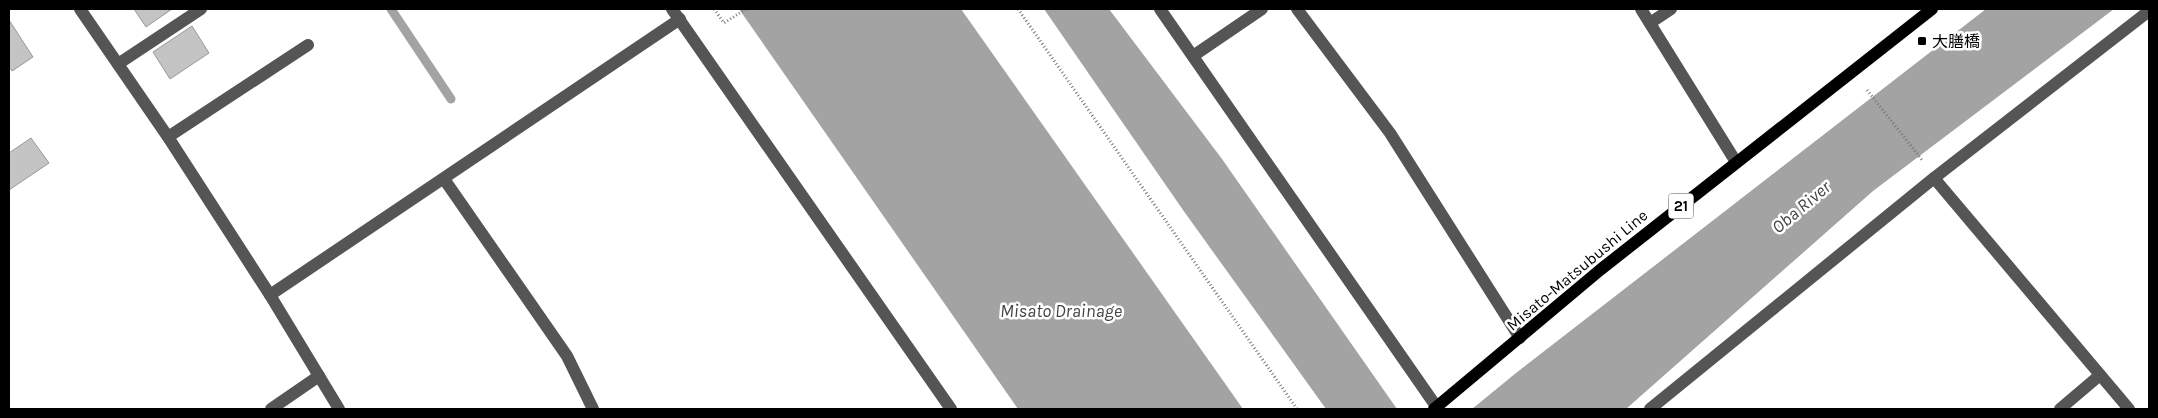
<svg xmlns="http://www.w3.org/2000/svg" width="2158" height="418" viewBox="0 0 2158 418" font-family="Karla,'Noto Sans JP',sans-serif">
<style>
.water{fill:#a3a3a3}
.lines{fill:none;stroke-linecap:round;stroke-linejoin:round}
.stream{stroke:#a3a3a3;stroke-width:9}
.building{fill:#c4c4c4;stroke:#999}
.path{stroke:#777;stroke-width:3;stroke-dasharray:1 2.5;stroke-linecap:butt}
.minor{stroke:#555;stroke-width:12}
.major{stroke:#000;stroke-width:12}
.poi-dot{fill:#000;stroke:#fff;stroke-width:2}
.labels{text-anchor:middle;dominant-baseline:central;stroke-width:5;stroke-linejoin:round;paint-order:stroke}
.shield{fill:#fff;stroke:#4c4c4c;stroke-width:1}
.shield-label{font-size:15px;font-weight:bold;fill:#000}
.poi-label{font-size:16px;fill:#000;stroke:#fff;text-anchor:start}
.street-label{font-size:16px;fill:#000;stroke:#fff}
.water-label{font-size:18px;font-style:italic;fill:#444;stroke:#fff}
</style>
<rect width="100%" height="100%" fill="#fff"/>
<g class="water">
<polygon points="739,9 961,9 1243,409 1018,409"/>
<polygon points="1044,9 1109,9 1222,159 1397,409 1326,409 1183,210"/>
<polygon points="1986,9 2114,9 1873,191 1626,409 1472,409 1516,373"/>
</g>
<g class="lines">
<polyline class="stream" points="391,9 451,99"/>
</g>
<g class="building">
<polygon points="134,9 172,9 146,27"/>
<polygon points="9,20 33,57 12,71 9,67"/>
<polygon points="192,26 209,53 170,79 153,52"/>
<polygon points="31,138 49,163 9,190 9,153"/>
</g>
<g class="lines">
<g class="path">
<polyline points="714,9 724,23 746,9"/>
<polyline points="1018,9 1297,409"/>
<polyline points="1867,90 1922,160"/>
</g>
<g class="minor">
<polyline points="80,9 168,137 270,295 339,409"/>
<polyline points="672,9 951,409"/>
<polyline points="1160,9 1438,409"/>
<polyline points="1297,9 1390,133 1520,338"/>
<polyline points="1641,9 1736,162"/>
<polyline points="1650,23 1671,9"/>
<polyline points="1193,56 1262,9"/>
<polyline points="118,64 201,9"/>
<polyline points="168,137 308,45"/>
<polyline points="1934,178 2129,409"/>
<polyline points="444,179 567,356 593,409"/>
<polyline points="270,295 680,19"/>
<polyline points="271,409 319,376"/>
<polyline points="1650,409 1934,178 2149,11"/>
<polyline points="2060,409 2100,375"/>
</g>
<polyline class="major" points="1434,409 1600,270 1932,9"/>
</g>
<rect class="poi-dot" x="1917" y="36" width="10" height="10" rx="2.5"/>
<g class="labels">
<rect class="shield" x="1668.5" y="193.5" width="25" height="25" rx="4"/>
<g class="shield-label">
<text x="1681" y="206">21</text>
</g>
<g class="poi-label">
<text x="1932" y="41">大膳橋</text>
</g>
<g class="street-label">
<text transform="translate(1577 270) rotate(-40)">Misato-Matsubushi Line</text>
</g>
<g class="water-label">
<text transform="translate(1801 207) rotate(-40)">Oba River</text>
<text x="1061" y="311">Misato Drainage</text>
</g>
</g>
<rect width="2158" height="418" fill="none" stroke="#000000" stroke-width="20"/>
</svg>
